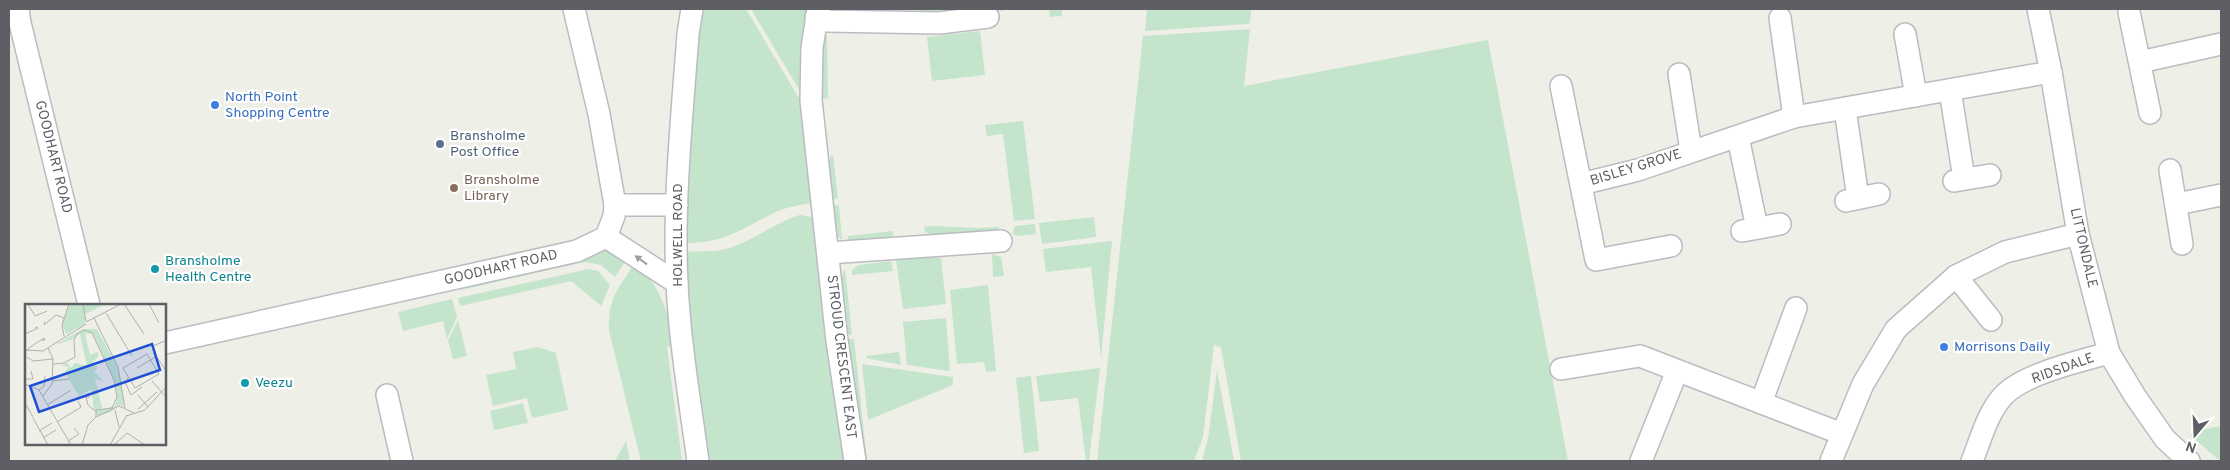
<svg xmlns="http://www.w3.org/2000/svg" width="2230" height="470" viewBox="0 0 2230 470" font-family="Overpass,sans-serif">
<style>
.green{fill:#c4e4cc}
.lines{fill:none;stroke-linecap:round;stroke-linejoin:round}
.minor-casing{stroke:#babcc1;stroke-width:24}
.minor{stroke:#fff;stroke-width:21}
.oneway{fill:#9e9fa3}
.shop-dot{fill:#3f7fe0;stroke:#fff;stroke-width:2}
.service-dot{fill:#5c6f8a;stroke:#fff;stroke-width:2}
.education-dot{fill:#8d6e63;stroke:#fff;stroke-width:2}
.culture-dot{fill:#0f9aa8;stroke:#fff;stroke-width:2}
.labels{text-anchor:middle;dominant-baseline:central;stroke-width:4.5;stroke-linejoin:round;paint-order:stroke}
.shop-label{font-size:14px;fill:#366cbe;stroke:#fff;text-anchor:start}
.service-label{font-size:14px;fill:#4e5e75;stroke:#fff;text-anchor:start}
.street-label{font-size:14px;fill:#5d5f65;stroke:#fff}
.education-label{font-size:14px;fill:#785e54;stroke:#fff;text-anchor:start}
.culture-label{font-size:14px;fill:#0d838f;stroke:#fff;text-anchor:start}
.inset-road{fill:none;stroke:#b0b1ae;stroke-width:1}
.view{fill:#1d4ed8;fill-opacity:0.15;stroke:#1d4ed8;stroke-width:2.5}
.inset-edge{fill:none;stroke:#5d5f65;stroke-width:2.5}
</style>
<rect width="100%" height="100%" fill="#eeefe6"/>
<g class="green">
<path d="M 701,9 L 746,9 L 803,105 L 813,203 C 799,205 785,207 772,214 C 739,230 725,243 685,243 L 687,163 Z"/>
<polygon points="751,9 810,9 803,96"/>
<path d="M 916,9 L 1010,9 C 987,14 935,23 916,9 Z"/>
<polygon points="1049,9 1062,9 1062,16 1050,17"/>
<polygon points="1147,9 1251,9 1250,23 1247,24 1145,31"/>
<polygon points="1250,29 1244,86 1488,40 1568,461 1241,461 1221,347 1214,345 1203,437 1194,461 1097,461 1143,36"/>
<polygon points="980,31 985,75 932,81 927,37"/>
<polygon points="827,35 828,98 818,99 822,41"/>
<polygon points="1023,121 1035,219 1014,221 1003,134 987,136 985,125"/>
<polygon points="833,155 838,198 833,200 830,199 826,173 831,156"/>
<polygon points="836,205 839,206 842,240 836,235 831,208"/>
<path d="M 800,215 L 812,217 L 816,221 L 844,461 L 706,461 L 690,324 L 686,252 C 697,251 710,252 721,250 C 748,245 773,223 800,215 Z"/>
<polygon points="1094,217 1096,237 1042,244 1039,223"/>
<polygon points="1035,224 1036,234 1017,236 1012,234 1015,226"/>
<polygon points="935,226 978,228 999,227 999,232 936,237 925,232 924,227"/>
<polygon points="893,231 893,236 886,238 881,243 848,243 848,236"/>
<polygon points="1112,241 1101,358 1091,267 1046,272 1043,249"/>
<polygon points="610,247 628,257 615,277 601,265 584,262 461,290 460,286 590,256"/>
<polygon points="992,254 1001,257 1004,276 993,277"/>
<polygon points="923,257 941,258 946,304 903,309 896,260"/>
<path d="M 636,261 C 659,287 670,311 674,346 L 667,347 L 682,461 L 641,461 L 609,331 C 608,295 619,289 636,261 Z"/>
<polygon points="891,261 893,271 852,275 852,270 859,265"/>
<polygon points="845,268 852,335 844,334 841,279"/>
<polygon points="589,269 598,271 610,285 601,306 571,281 460,306 458,298"/>
<polygon points="988,285 996,371 986,372 984,362 957,364 950,290"/>
<polygon points="452,299 457,317 447,339 443,321 403,331 398,312"/>
<polygon points="946,318 950,371 907,365 903,322"/>
<polygon points="458,320 467,356 453,359 448,341"/>
<polygon points="848,339 854,339 867,461 859,461 845,340"/>
<polygon points="538,347 556,353 568,410 532,418 527,398 493,406 486,375 516,369 513,352"/>
<polygon points="899,352 901,365 866,358 866,356"/>
<polygon points="862,364 953,377 953,385 868,420"/>
<polygon points="1100,368 1089,461 1086,461 1078,398 1040,402 1036,376"/>
<polygon points="1217,370 1234,461 1202,461 1208,439"/>
<polygon points="1031,376 1039,451 1024,453 1016,378"/>
<polygon points="523,403 528,423 494,430 490,411"/>
<polygon points="2221,426 2221,461 2220,461 2190,435 2196,431"/>
<polygon points="626,441 630,461 615,461"/>
</g>
<g class="lines">
<g class="minor-casing">
<g id="minor">
<polyline points="18,9 20,23 89,305"/>
<path d="M 692,9 L 688,34 C 682,117 673,201 677,284 C 680,344 690,402 698,461"/>
<polyline points="818,9 812,48 811,100 837,341 855,461"/>
<polyline points="2038,9 2051,72 2078,234 2109,353 2135,396 2165,439 2189,461"/>
<polyline points="2129,12 2150,113"/>
<polyline points="816,17 828,21 939,23 988,17"/>
<polyline points="1780,18 1794,117"/>
<polyline points="1905,34 1916,96"/>
<polyline points="2140,62 2221,44"/>
<polyline points="1679,74 1691,151"/>
<polyline points="1561,86 1596,260 1671,246"/>
<polyline points="1950,90 1964,179"/>
<polyline points="1845,109 1858,198"/>
<polyline points="1738,137 1757,228"/>
<polyline points="2170,170 2182,244"/>
<polyline points="1954,181 1990,175"/>
<polyline points="1581,184 1638,170 1794,117 2051,72"/>
<polyline points="1846,201 1879,194"/>
<polyline points="2177,204 2221,195"/>
<polyline points="615,205 677,205"/>
<polyline points="1742,231 1780,224"/>
<polyline points="606,237 677,283"/>
<polyline points="828,253 1001,241"/>
<polyline points="1956,276 1991,320"/>
<polyline points="165,343 577,251 606,237 614,216 615,205 599,114 574,9"/>
<polyline points="1561,369 1640,356 1842,434"/>
<polyline points="387,395 402,461"/>
<polyline points="1761,403 1796,308"/>
<polyline points="1641,461 1677,371"/>
<polyline points="1831,461 1863,384 1896,329 1956,276 2005,252 2078,234"/>
<path d="M 1972,461 C 1981,439 1987,413 2004,395 C 2024,374 2080,361 2109,353"/>
</g>
</g>
<use href="#minor" class="minor"/>
</g>
<defs><path id="oneway-solid" d="M-6-.8H1V-3.2L6.5 0L1 3.2V.8H-6Z" transform="scale(1.25)"/></defs>
<use class="oneway" href="#oneway-solid" transform="translate(641 260) rotate(-144)"/>
<g class="shop-dot">
<circle cx="215" cy="105" r="5"/>
<circle cx="1944" cy="347" r="5"/>
</g>
<circle class="service-dot" cx="440" cy="144" r="5"/>
<circle class="education-dot" cx="454" cy="188" r="5"/>
<g class="culture-dot">
<circle cx="155" cy="269" r="5"/>
<circle cx="245" cy="383" r="5"/>
</g>
<g class="labels">
<g class="shop-label">
<text x="225" y="97">North Point<tspan x="225" dy="16">Shopping Centre</tspan></text>
<text x="1954" y="347">Morrisons Daily</text>
</g>
<g class="service-label">
<text x="450" y="136">Bransholme<tspan x="450" dy="16">Post Office</tspan></text>
</g>
<g class="street-label">
<text transform="translate(53 157) rotate(76)">GOODHART ROAD</text>
<text transform="translate(1636 168) rotate(-17)">BISLEY GROVE</text>
<text transform="translate(678 235) rotate(-90)">HOLWELL ROAD</text>
<text transform="translate(2083 248) rotate(77)">LITTONDALE</text>
<text transform="translate(501 268) rotate(-13)">GOODHART ROAD</text>
<text transform="translate(841 357) rotate(83)">STROUD CRESCENT EAST</text>
<text transform="translate(2063 369) rotate(-20)">RIDSDALE</text>
</g>
<g class="education-label">
<text x="464" y="180">Bransholme<tspan x="464" dy="16">Library</tspan></text>
</g>
<g class="culture-label">
<text x="165" y="261">Bransholme<tspan x="165" dy="16">Health Centre</tspan></text>
<text x="255" y="383">Veezu</text>
</g>
</g>
<g transform="translate(25 304)">
<rect width="141" height="141" fill="#eeefe6"/>
<path d="M 45,0 L 76,0 L 77,2 L 60,10 L 60,20 L 41,30 L 37,19 ZM 58,25 L 72,25 L 94,66 L 99,102 L 93,101 L 86,108 L 72,112 L 70,107 L 90,102 L 92,94 L 91,82 L 69,31 L 59,26 L 48,35 L 30,41 ZM 59,27 L 66,29 L 60,30 L 65,51 L 72,48 L 74,51 L 67,60 L 73,64 L 69,67 L 79,78 L 70,74 L 77,104 L 69,107 L 66,85 L 54,92 L 40,68 L 43,63 L 36,61 L 42,59 L 46,64 L 50,59 L 62,62 L 55,30 Z" fill="#c4e4cc"/>
<path class="inset-road" d="M 3,0 L 10,12 L 22,7M 58,0 L 61,17M 99,0 L 119,30M 124,0 L 134,19M 81,9 L 107,52M 69,14 L 93,63 L 100,104M 20,18 L 19,21 L 31,11 L 39,14M 61,18 L 96,0M 0,30 L 13,24 L 10,23M 39,32 L 37,21 L 44,0M 128,42 L 142,36M 0,46 L 18,47 L 61,20M 2,47 L 4,44 L 19,34 L 20,36 L 17,36M 122,50 L 134,70 L 110,84 L 98,64 ZM 2,53 L 8,57 L 28,55M 129,54 L 131,52 L 142,68M 28,60 L 39,59 L 50,53 L 49,36 L 52,30 L 60,26 L 67,29 L 89,76 L 92,93 L 87,104 L 71,106 L 71,113M 112,64 L 129,54M 103,74 L 100,78 L 106,91 L 117,83M 0,75 L 8,75 L 6,67M 27,77 L 44,75M 127,77 L 142,94M 0,80 L 14,86 L 46,141M 14,86 L 19,82 L 20,72M 113,91 L 123,103M 18,92 L 27,80 L 28,55 L 23,44M 65,93 L 61,93 L 63,101 L 70,107M 0,99 L 8,113M 22,101 L 46,86M 113,105 L 132,88M 90,106 L 94,123M 101,112 L 120,106 L 142,82M 8,114 L 23,141M 32,118 L 56,103 L 53,97M 14,127 L 27,119M 18,134 L 31,126M 43,137 L 54,130 L 49,124M 57,141 L 63,121 L 71,113 L 94,102 L 109,109M 85,141 L 102,111M 89,141 L 102,129 L 120,141"/>
<path class="view" d="M 127,40 L 135,66 L 14,108 L 5,82 Z"/>
<rect width="141" height="141" class="inset-edge"/>
</g>
<rect width="2230" height="470" fill="none" stroke="#5d5f65" stroke-width="20"/>
<g transform="translate(2195 435) rotate(199)" stroke="#ffffff" stroke-width="4" paint-order="stroke">
<path d="M0-4L9 19L0 12L-9 19Z" fill="#5d5f65"/>
<text y="-8" font-size="14" font-weight="bold" text-anchor="middle" fill="#5d5f65">N</text>
</g>
</svg>
